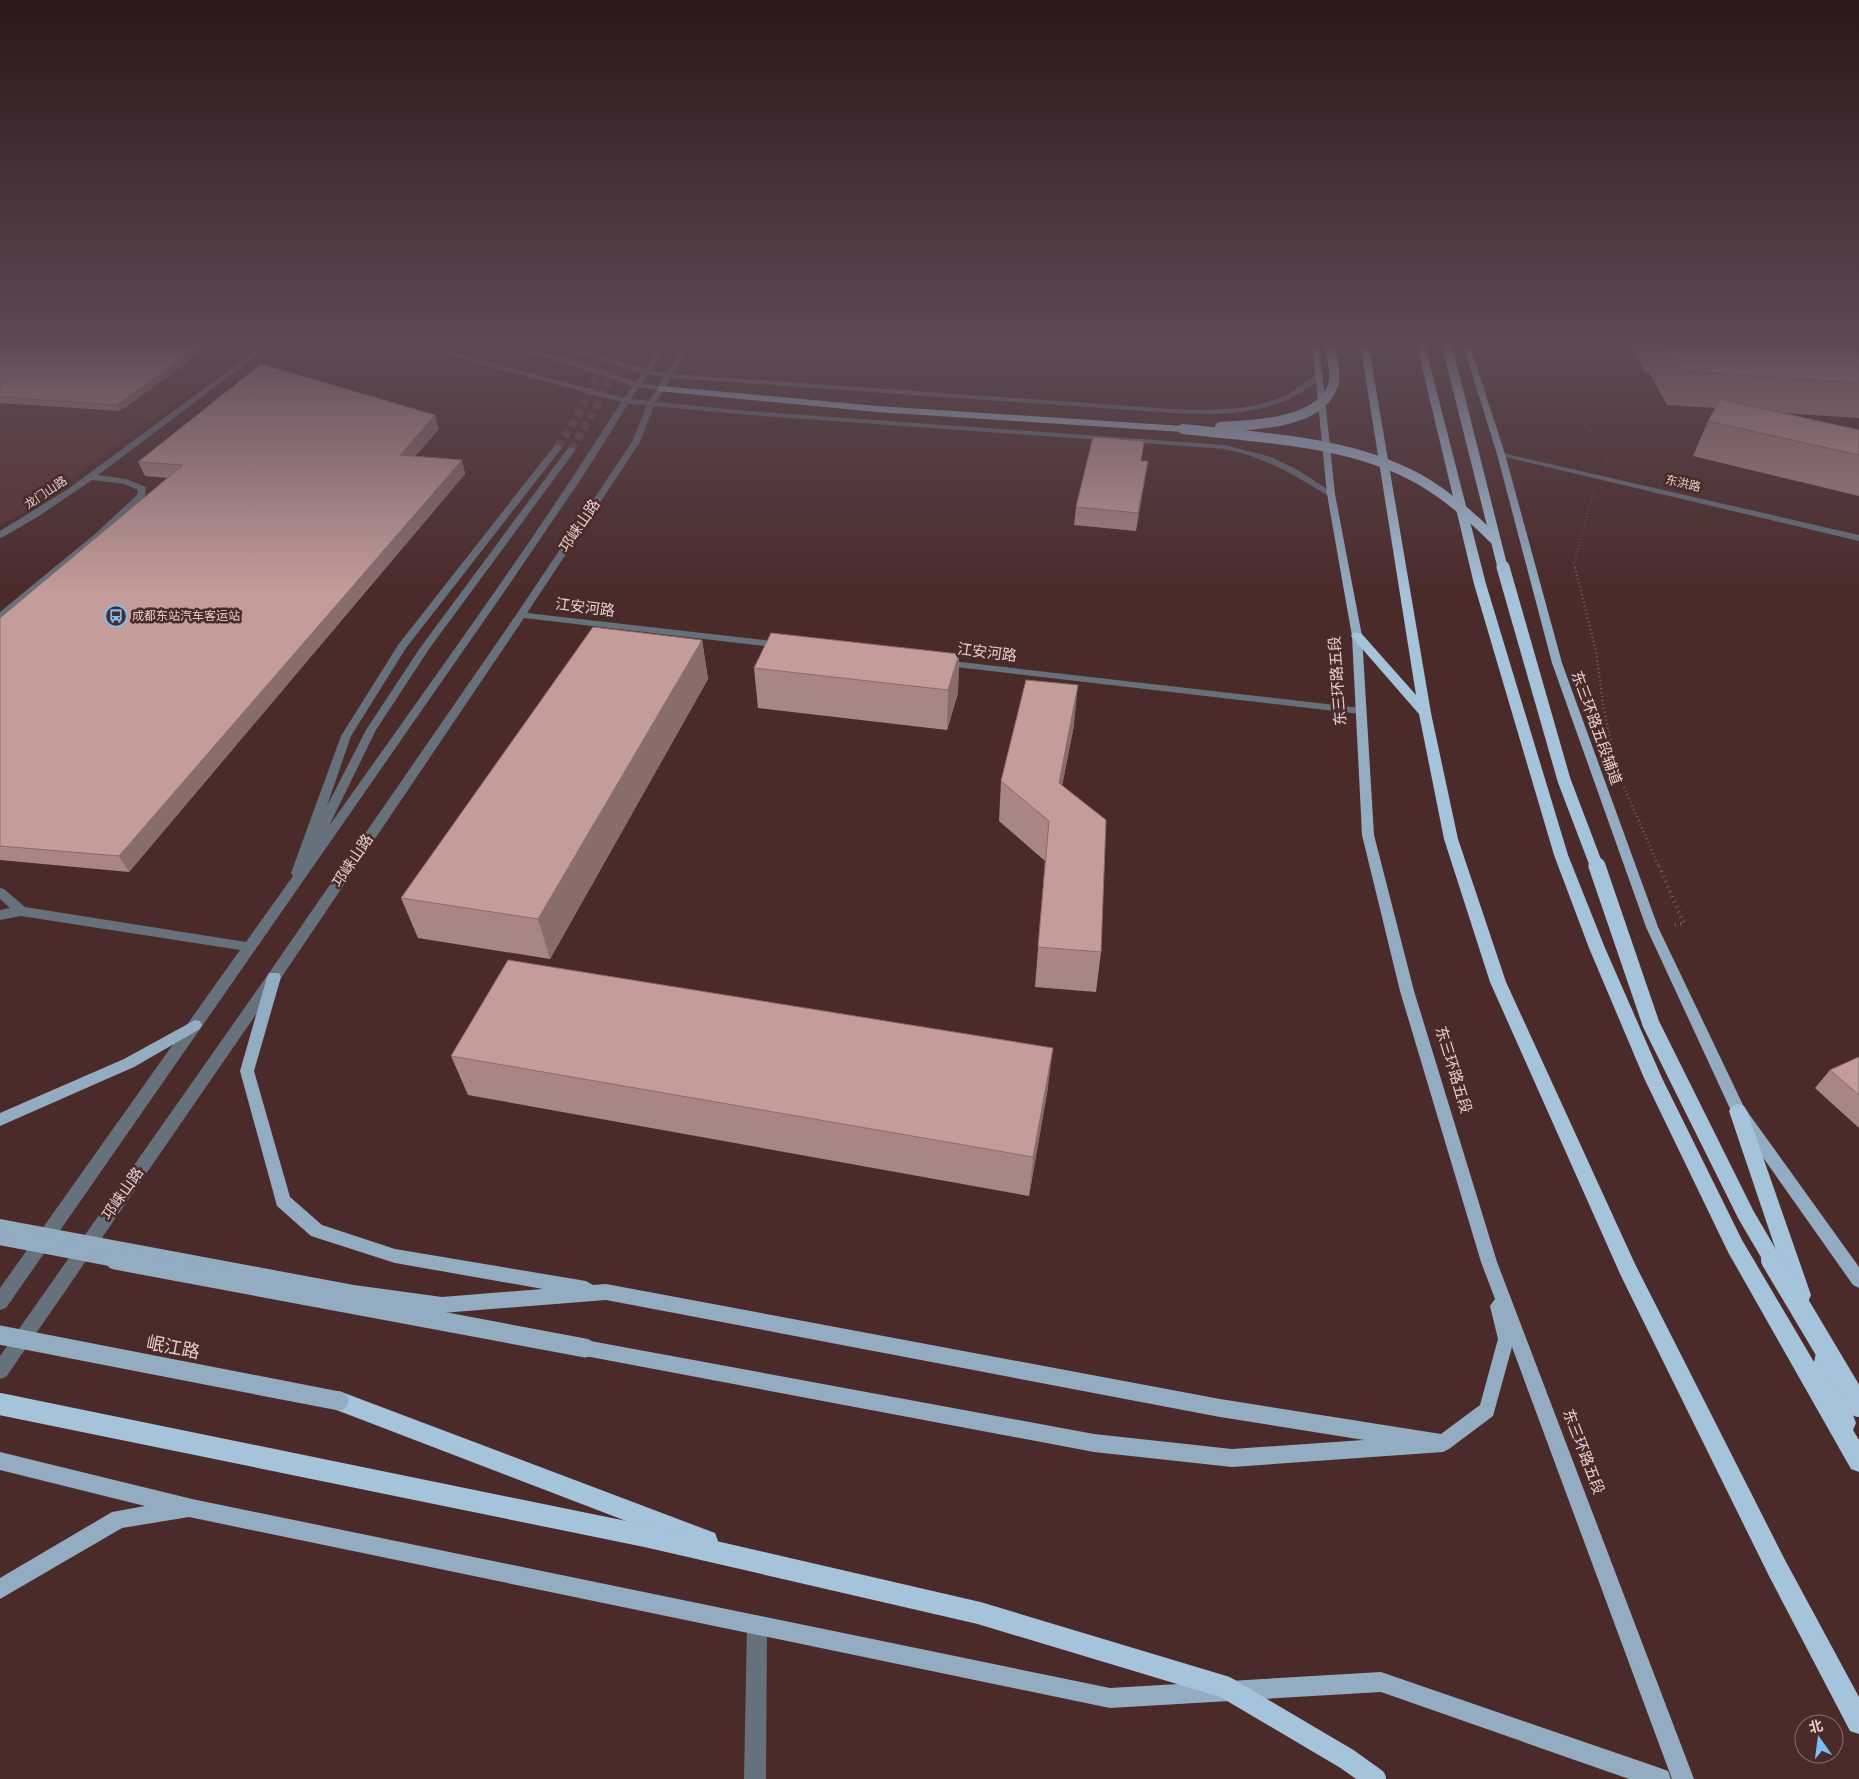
<svg xmlns="http://www.w3.org/2000/svg" width="1859" height="1779" viewBox="0 0 1859 1779" font-family="'Sofia Sans Condensed','Noto Sans SC',sans-serif">
<style>
.built{fill:#593230}
.lines{fill:none;stroke-linecap:round;stroke-linejoin:round}
.minor-tunnel{stroke:#624443;stroke-width:8;stroke-dasharray:8 4;stroke-linecap:butt}
.path-far2{stroke:#7a5d5c;stroke-width:2;stroke-dasharray:0.5 2.5;stroke-linecap:butt}
.path-far1{stroke:#7a5d5c;stroke-width:2.5;stroke-dasharray:1 3;stroke-linecap:butt}
.path{stroke:#7a5d5c;stroke-width:4;stroke-dasharray:1 4.5;stroke-linecap:butt}
.minor{fill:#66717c;fill-rule:evenodd}
.major{fill:#94acc1;fill-rule:evenodd}
.highway{fill:#a6c3dc;fill-rule:evenodd}
.major-bridge-far1{stroke:#94acc1;stroke-width:14}
.major-bridge{stroke:#94acc1;stroke-width:19}
.highway-bridge-far3{stroke:#a6c3dc;stroke-width:10}
.highway-bridge-far2{stroke:#a6c3dc;stroke-width:13}
.highway-bridge-far1{stroke:#a6c3dc;stroke-width:17}
.highway-bridge{stroke:#a6c3dc;stroke-width:22}
.wall{fill:#a98684}
.shaded-wall{fill:#896d6b}
.building{fill:#c49c99;stroke:#896d6b}
.labels{text-anchor:middle;dominant-baseline:central;stroke-width:5;stroke-linejoin:round;paint-order:stroke}
.far-street-label{font-size:12px;fill:#e5d0ce;stroke:#4b2b2a}
.far-poi-label{font-size:12px;fill:#e5d0ce;stroke:#4b2b2a;text-anchor:start}
.street-label{font-size:15px;fill:#e5d0ce;stroke:#4b2b2a}
.near-street-label{font-size:18px;fill:#e5d0ce;stroke:#4b2b2a}
</style>
<rect width="100%" height="100%" fill="#4b2b2a"/>
<polygon class="built" points="0,342 260,342 28,510 0,525"/>
<g class="lines">
<g class="minor-tunnel">
<path d="M 558,447 C 569,429 598,388 597,367 C 597,356 588,348 580,342"/>
<path d="M 571,450 C 591,415 614,382 621,342"/>
</g>
<g class="path-far2">
<polyline points="1276,342 1277,386"/>
<polyline points="1497,342 1513,387 1528,397 1570,416 1598,436 1609,453 1605,464"/>
<polyline points="1496,386 1513,387"/>
<polyline points="1575,569 1574,563 1594,490"/>
</g>
<g class="path-far1">
<polyline points="1575,567 1596,651 1604,710 1617,769"/>
<polyline points="1624,787 1659,867"/>
</g>
<polyline class="path" points="1659,866 1684,924 1672,925"/>
<g class="minor">
<polygon points="267,342 275,342 98,475 126,479 146,487 145,496 101,538 3,619 0,620 0,612 95,534 137,495 138,490 124,484 92,480 39,516 3,537 0,538 0,531 68,489"/>
<path d="M 404,342 L 413,342 L 624,398 L 633,386 L 567,364 L 492,342 L 502,342 L 573,360 L 636,382 L 642,373 L 542,342 L 552,342 L 645,369 L 665,342 L 671,342 L 651,370 L 667,373 L 687,342 L 693,342 L 674,374 L 1172,409 C 1209,410 1249,412 1284,396 C 1297,391 1307,378 1320,373 L 1324,375 L 1323,377 C 1276,416 1230,415 1172,413 L 671,378 L 656,402 L 749,411 L 1225,445 L 1271,457 L 1296,469 L 1335,494 L 1328,496 C 1295,475 1264,457 1225,449 L 749,415 L 654,406 L 640,442 L 527,613 L 781,642 L 786,645 L 781,648 L 524,618 L 279,981 L 6,1377 L 0,1379 L 0,1356 L 269,973 L 516,615 L 632,442 L 647,405 L 628,404 L 583,476 L 504,592 L 6,1308 L 0,1310 L 0,1288 L 240,950 L 21,916 L 0,920 L 0,910 L 10,908 L 0,899 L 0,888 L 4,889 L 25,907 L 246,942 L 293,876 L 291,873 L 341,736 L 398,645 L 555,445 L 561,445 L 561,449 L 406,648 L 351,736 L 327,806 L 366,730 L 420,648 L 568,448 L 574,448 L 574,452 L 429,649 L 376,730 L 329,826 C 428,686 530,547 621,402 L 405,343 ZM 649,374 L 664,377 L 658,386 L 642,383 ZM 639,387 L 656,390 L 649,401 L 631,399 Z"/>
<polygon points="1850,342 1856,342 1859,345 1859,352"/>
<polygon points="1498,452 1859,535 1859,541 1501,456 1498,456"/>
<polygon points="943,660 1361,708 1366,711 1361,714 939,665 938,663"/>
<polygon points="757,1615 764,1618 767,1625 766,1779 744,1779 747,1625 750,1618"/>
</g>
<g class="major">
<polygon points="1312,342 1319,342 1335,494 1362,636 1374,835 1414,991 1497,1262 1694,1779 1672,1779 1512,1347 1493,1416 1449,1449 1443,1452 1232,1467 1094,1452 585,1356 579,1354 576,1348 579,1342 585,1340 1094,1434 1232,1449 1364,1440 1220,1417 606,1300 442,1313 354,1301 0,1233 0,1219 354,1285 442,1297 543,1289 395,1263 311,1236 277,1206 240,1071 267,977 269,973 279,973 281,977 254,1071 290,1197 322,1225 395,1249 586,1281 593,1285 606,1284 1220,1399 1441,1434 1480,1405 1498,1339 1490,1306 1495,1299 1481,1262 1400,991 1362,835 1352,636 1327,494"/>
<polygon points="1462,342 1469,342 1505,454 1562,663 1658,927 1744,1107 1859,1267 1859,1288 1853,1285 1733,1115 1646,927 1552,663 1497,454"/>
<polygon points="195,1020 200,1021 202,1025 200,1029 134,1067 0,1126 0,1113 124,1059"/>
<polygon points="0,1452 192,1499 1110,1688 1381,1672 1660,1768 1668,1771 1671,1779 1629,1779 1381,1692 1110,1708 189,1517 122,1528 0,1599 0,1578 112,1512 145,1506 0,1470"/>
</g>
<g class="highway">
<polygon points="1360,342 1368,342 1431,713 1458,839 1506,982 1635,1264 1785,1560 1859,1697 1859,1734 1850,1731 1769,1576 1621,1276 1490,982 1444,839 1419,714 1351,636 1353,633 1361,633 1416,695"/>
<polygon points="1416,342 1424,342 1486,584 1568,855 1605,948 1662,1078 1742,1240 1814,1362 1816,1353 1823,1350 1830,1353 1856,1423 1853,1430 1859,1440 1859,1472 1851,1469 1728,1252 1644,1078 1589,948 1554,855 1474,584"/>
<polygon points="661,386 877,406 1183,426 1188,429 1183,432 877,412 658,391 658,387"/>
<polygon points="1738,1104 1744,1106 1747,1111 1811,1295 1808,1302 1801,1304 1794,1302 1791,1295 1729,1111 1732,1106"/>
<polygon points="339,1391 707,1530 715,1533 718,1541 715,1549 707,1552 339,1411 332,1408 328,1401 332,1394"/>
</g>
<polyline class="major-bridge-far1" points="0,1238 121,1261"/>
<g class="major-bridge">
<polyline points="115,1260 585,1348"/>
<polyline points="0,1335 339,1401"/>
</g>
<g class="highway-bridge-far3">
<polyline points="1446,342 1503,569"/>
<path d="M 1220,427 C 1253,425 1317,424 1332,388 C 1338,374 1331,356 1329,342"/>
<path d="M 1183,429 C 1260,438 1347,440 1417,478 C 1446,494 1471,516 1494,539"/>
</g>
<polyline class="highway-bridge-far2" points="1503,567 1564,780 1597,867"/>
<polyline class="highway-bridge-far1" points="1597,866 1651,1024 1746,1215 1773,1261"/>
<g class="highway-bridge">
<polyline points="1772,1260 1859,1406"/>
<polyline points="0,1404 650,1537 979,1613 1225,1687 1347,1759 1375,1779"/>
</g>
</g>
<g class="wall">
<polygon points="0,342 215,342 120,411 0,403"/>
<polygon points="1631,342 1848,342 1859,354 1859,418 1782,413 1859,430 1859,496 1693,456 1708,421 1715,408 1667,405 1649,372 1645,372 1632,347 1633,344"/>
<polygon points="439,429 415,456 462,460 465,474 129,872 0,860 0,618 168,478 145,476 138,462"/>
<polygon points="1142,461 1148,461 1136,531 1074,525 1076,507"/>
<polygon points="702,640 708,679 550,959 418,938 401,898"/>
<polygon points="959,654 958,693 947,730 758,708 754,668"/>
<polygon points="1074,725 1062,785 1101,952 1096,992 1035,987 1045,861 999,821 1001,781"/>
<polygon points="451,1056 1048,1087 1029,1196 468,1095"/>
<polygon points="1859,1057 1859,1128 1815,1088 1830,1070"/>
</g>
<g class="shaded-wall">
<polygon points="205,342 215,342 120,411 117,405"/>
<polygon points="435,415 439,429 404,469 400,455"/>
<polygon points="462,460 465,474 129,872 119,856"/>
<polygon points="1148,461 1145,479 1136,531 1138,513"/>
<polygon points="702,640 708,679 550,959 538,919"/>
<polygon points="959,654 958,693 947,730 948,690"/>
<polygon points="1078,685 1074,725 1055,823 1059,783"/>
<polygon points="1053,1048 1048,1087 1029,1196 1033,1157"/>
</g>
<g class="building">
<polygon points="0,342 205,342 117,405 0,397"/>
<polygon points="1664,342 1848,342 1859,354 1859,383 1681,371"/>
<polygon points="261,364 435,415 400,455 462,460 119,856 0,846 0,618 183,465 138,462"/>
<polygon points="1720,399 1859,430 1859,455 1708,421"/>
<polygon points="1093,437 1144,441 1141,461 1148,461 1138,513 1076,507"/>
<polygon points="593,627 702,640 538,919 401,898"/>
<polygon points="771,633 959,654 948,690 754,668"/>
<polygon points="1026,680 1078,685 1059,783 1106,820 1101,952 1038,947 1049,821 1001,781"/>
<polygon points="508,960 1053,1048 1033,1157 451,1056"/>
<polygon points="1859,1057 1859,1095 1830,1070"/>
</g>
<linearGradient id="sky" x2="0" y2="1"><stop stop-color="#291817"/><stop offset="0.58" stop-color="#5b4a55"/><stop offset="1" stop-color="#5b4a55" stop-opacity="0"/></linearGradient>
<rect width="1859" height="591" fill="url(#sky)"/>
<defs>
<g id="bus-ring" transform="scale(1.125)"><circle r="9.5" fill="#4b2b2a" stroke="#79bff8" stroke-width="1.5"/><path d="M-5-6H5V4H4V6H2V4H-2V6H-4V4H-5ZM-3.5-4V0h7V-4ZM-3.5 1.2v1.5H-2V1.2ZM2 1.2v1.5H3.5V1.2Z" fill="#79bff8"/></g>
</defs>
<g fill-rule="evenodd">
<use href="#bus-ring" x="116" y="616"/>
</g>
<g class="labels">
<g class="far-street-label">
<text transform="translate(1683 484) rotate(13)">东洪路</text>
<text transform="translate(46 493) rotate(-34)">龙门山路</text>
</g>
<g class="far-poi-label">
<text x="132" y="616">成都东站汽车客运站</text>
</g>
<g class="street-label">
<text transform="translate(580 526) rotate(-56)">邛崃山路</text>
<text transform="translate(585 608) rotate(7)">江安河路</text>
<text transform="translate(987 653) rotate(7)">江安河路</text>
<text transform="translate(1338 681) rotate(-94)">东三环路五段</text>
<text transform="translate(1596 728) rotate(70)">东三环路五段辅道</text>
<text transform="translate(353 861) rotate(-56)">邛崃山路</text>
<text transform="translate(1453 1070) rotate(73)">东三环路五段</text>
<text transform="translate(123 1194) rotate(-55)">邛崃山路</text>
<text transform="translate(1583 1452) rotate(69)">东三环路五段</text>
</g>
<g class="near-street-label">
<text transform="translate(173 1348) rotate(11)">岷江路</text>
</g>
</g>
<g transform="translate(1819 1739) rotate(346)"><circle r="24" fill="#4b2b2a" stroke="#896d6c"/>
<path d="M0-4L9 19L0 12L-9 19Z" fill="#79bff8"/>
<text y="-8" font-size="14" font-weight="bold" text-anchor="middle" fill="#e5d0ce">北</text>
</g>
</svg>
